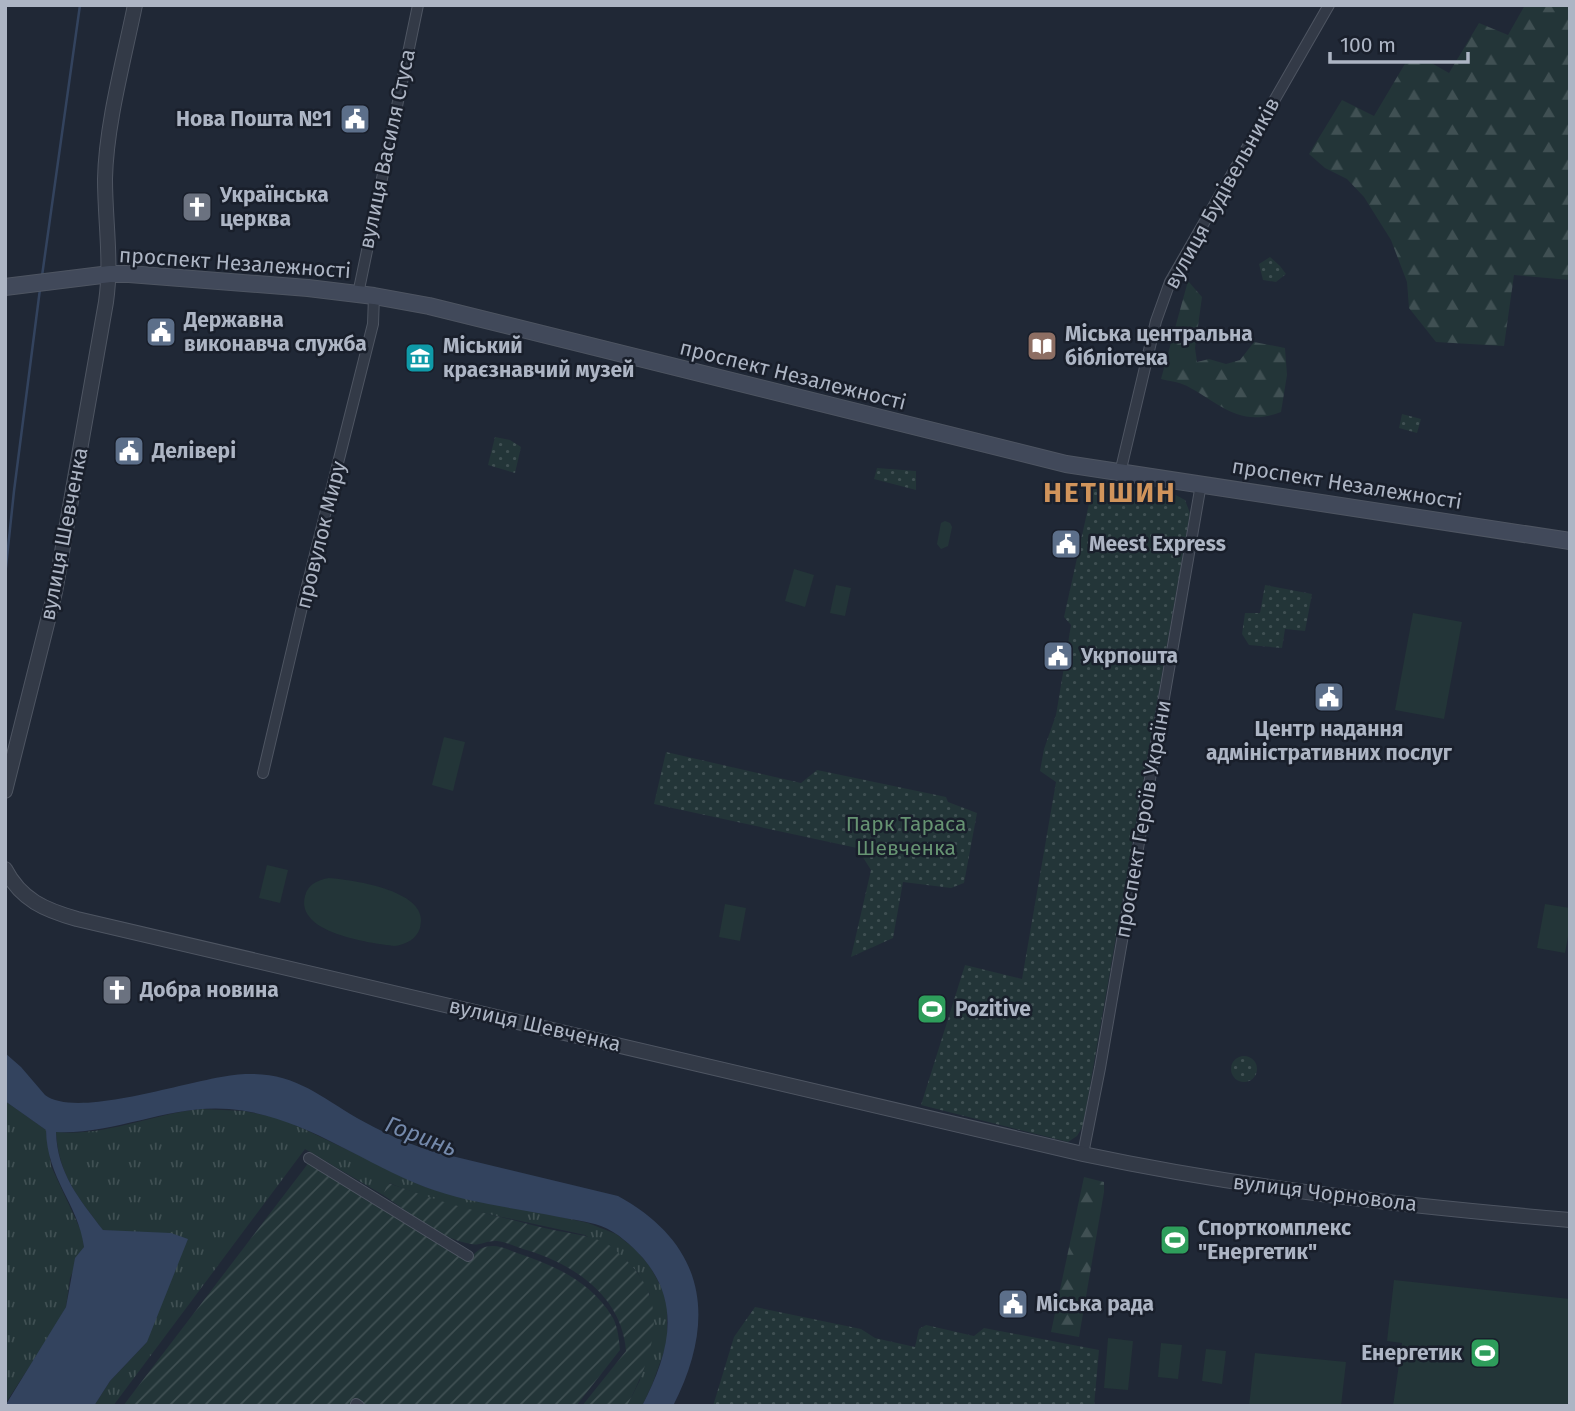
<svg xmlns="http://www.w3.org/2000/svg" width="1575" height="1411" viewBox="0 0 1575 1411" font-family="'Fira Sans',sans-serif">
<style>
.grass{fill:url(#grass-tufts)}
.forest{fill:url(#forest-firs)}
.park{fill:url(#park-dots)}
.garden{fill:url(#garden-furrows)}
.pitch{fill:#233538}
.water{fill:#33435e}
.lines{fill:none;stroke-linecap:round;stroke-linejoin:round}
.stream{stroke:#33435e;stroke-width:2.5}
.minor-casing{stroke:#4e5562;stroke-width:12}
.tertiary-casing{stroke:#4e5562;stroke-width:16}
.secondary-casing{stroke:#4e5562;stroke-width:18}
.minor{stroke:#333a47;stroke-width:10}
.tertiary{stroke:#333a47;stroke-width:14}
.secondary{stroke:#41495a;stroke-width:16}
.labels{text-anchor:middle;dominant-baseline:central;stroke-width:5;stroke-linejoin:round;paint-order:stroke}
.poi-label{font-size:21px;font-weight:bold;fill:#adb5c4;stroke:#191f2b;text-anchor:start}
.street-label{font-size:21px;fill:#adb5c4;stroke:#191f2b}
.park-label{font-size:21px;fill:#669372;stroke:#191f2b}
.water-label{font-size:23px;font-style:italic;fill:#758aac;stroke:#191f2b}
.district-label{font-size:28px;font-weight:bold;letter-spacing:2px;fill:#d1945b;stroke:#191f2b}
</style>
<defs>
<pattern id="grass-tufts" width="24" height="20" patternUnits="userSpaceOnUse" patternTransform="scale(1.75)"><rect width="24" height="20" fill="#233538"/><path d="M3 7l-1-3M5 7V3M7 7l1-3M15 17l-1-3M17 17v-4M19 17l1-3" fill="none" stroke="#405053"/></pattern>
<pattern id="forest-firs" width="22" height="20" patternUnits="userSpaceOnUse" patternTransform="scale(1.75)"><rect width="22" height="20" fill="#233538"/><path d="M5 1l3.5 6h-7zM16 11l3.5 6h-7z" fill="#405053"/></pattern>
<pattern id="park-dots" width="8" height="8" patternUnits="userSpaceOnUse" patternTransform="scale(1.75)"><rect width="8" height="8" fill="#233538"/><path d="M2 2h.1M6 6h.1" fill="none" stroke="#405053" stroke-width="1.8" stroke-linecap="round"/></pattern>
<pattern id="garden-furrows" width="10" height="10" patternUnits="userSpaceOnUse" patternTransform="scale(1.75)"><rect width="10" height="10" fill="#233538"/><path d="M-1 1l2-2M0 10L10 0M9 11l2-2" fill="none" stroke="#405053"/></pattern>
</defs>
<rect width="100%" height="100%" fill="#202836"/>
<g class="grass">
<polygon points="945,521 950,523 952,527 948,546 941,549 937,544 941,523"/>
<polygon points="5,1101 46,1130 51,1166 82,1233 84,1247 70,1278 66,1307 52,1332 5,1404"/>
<path d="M 201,1109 L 244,1111 L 283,1119 L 425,1187 L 588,1223 L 616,1234 L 635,1249 L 649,1265 L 663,1290 L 667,1305 L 667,1343 L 652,1385 L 642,1406 L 627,1406 L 640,1380 L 650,1295 L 638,1273 L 626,1260 L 585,1235 L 447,1205 L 389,1183 L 383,1195 L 305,1149 L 113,1406 L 94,1406 L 110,1381 L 147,1342 L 135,1233 L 103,1230 C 78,1197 59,1176 56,1132 C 104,1137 153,1114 201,1109 Z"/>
</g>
<g class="forest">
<polygon points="1525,5 1570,5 1570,280 1514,275 1504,346 1436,342 1409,308 1407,282 1391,240 1364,197 1347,179 1325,168 1309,154 1342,100 1374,116 1406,62 1428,61 1449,73 1479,23 1508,35"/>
<path d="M 1188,281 L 1202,297 L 1195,348 L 1197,362 L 1209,359 L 1226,364 L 1240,360 L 1254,342 L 1285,348 L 1287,375 L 1281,412 C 1239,428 1221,404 1187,386 C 1179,382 1169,381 1161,379 Z"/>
<polygon points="1084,1177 1104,1182 1104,1192 1079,1337 1051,1332"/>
</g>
<g class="park">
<polygon points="1270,257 1280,266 1286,274 1276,282 1263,280 1259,264"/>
<polygon points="1402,414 1421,419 1417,433 1399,428"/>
<polygon points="495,437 510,440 521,447 515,473 488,465"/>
<polygon points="877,468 916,471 916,490 874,479"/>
<polygon points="1094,481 1172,493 1185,500 1190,513 1083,1126 1077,1136 1068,1142 921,1105 965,965 1022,979 1056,782 1040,771 1044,749 1056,715 1071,625 1064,617"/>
<polygon points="1265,585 1312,594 1305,631 1285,629 1282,648 1249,645 1242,634 1245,613 1260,613"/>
<polygon points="666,752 801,783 817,770 946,797 948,802 977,813 964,883 951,888 903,882 893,938 851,957 871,870 857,848 654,804"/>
<circle cx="1244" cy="1069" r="13"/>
<polygon points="755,1307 861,1329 875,1338 915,1347 919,1329 926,1325 974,1336 984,1328 1099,1350 1094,1406 713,1406 734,1337"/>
</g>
<g class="garden">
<path d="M 310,1161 L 469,1260 C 474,1254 478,1249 485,1247 C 497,1244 506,1249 517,1253 C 554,1265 592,1282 613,1318 C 618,1328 619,1339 620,1350 L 576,1406 L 123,1406 Z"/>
<path d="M 388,1183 C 427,1197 461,1208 501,1217 C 520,1222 539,1227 558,1231 C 575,1234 594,1236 609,1245 C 616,1250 623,1257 629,1263 C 672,1307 651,1358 627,1406 L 582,1406 L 626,1351 C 622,1295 572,1263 523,1249 C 514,1246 506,1242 497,1241 C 488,1240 479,1246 471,1244 C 440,1239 409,1212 383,1195 Z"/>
</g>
<g class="pitch">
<polygon points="794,569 814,575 805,607 785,601"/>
<polygon points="836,585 851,588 845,616 830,613"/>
<polygon points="1413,613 1462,622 1444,719 1395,710"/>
<polygon points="444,737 465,742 453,791 432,785"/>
<polygon points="267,865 288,870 280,903 259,898"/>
<path d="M 329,878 C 354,880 432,891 420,928 C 416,940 406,944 395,946 C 369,943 295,933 305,896 C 308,884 318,880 329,878 Z"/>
<polygon points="725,904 746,908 740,941 719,937"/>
<polygon points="1545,904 1570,908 1570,926 1565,953 1537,948"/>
<polygon points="1394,1280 1570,1299 1570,1406 1393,1406 1402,1343 1387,1341"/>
<polygon points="1108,1338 1133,1341 1128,1390 1104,1388"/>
<polygon points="1161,1343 1182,1345 1178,1379 1158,1377"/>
<polygon points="1206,1349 1226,1351 1222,1384 1202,1381"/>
<polygon points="1255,1353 1346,1362 1341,1406 1249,1406"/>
</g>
<path class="water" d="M 5,1053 L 21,1067 L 45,1095 C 79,1121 201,1075 245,1074 C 294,1072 318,1095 357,1118 C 380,1131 406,1143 431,1151 L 618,1196 C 707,1245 717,1320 673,1406 L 642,1406 C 668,1356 683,1305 643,1258 C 631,1245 617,1232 601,1226 C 587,1221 573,1220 559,1217 C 515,1208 467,1203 425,1187 C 358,1161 302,1115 229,1109 C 169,1104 115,1135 56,1132 C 57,1173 80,1200 103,1230 L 171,1233 L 188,1239 L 147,1342 L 110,1381 L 94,1406 L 5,1406 L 66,1307 L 75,1258 L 84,1247 C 78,1203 47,1179 46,1130 L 5,1101 Z"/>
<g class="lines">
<g class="stream">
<polyline points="42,276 80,5"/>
<polyline points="5,576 14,491 40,289"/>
</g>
<g class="minor-casing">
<g id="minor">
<polyline points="358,294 418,5"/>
<polyline points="1120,473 1156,321 1170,282 1329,5"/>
<polyline points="263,773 306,590 373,324 374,296"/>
<polyline points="1083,1154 1100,1068 1201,484"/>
<polyline points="309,1158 468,1256"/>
<polyline points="356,1404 359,1406"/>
</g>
</g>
<g class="tertiary-casing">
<g id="tertiary">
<path d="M 5,791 L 55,592 L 106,302 C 112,261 105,221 105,179 C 106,125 124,59 135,5"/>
<path d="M 5,869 C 21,900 45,910 77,919 L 1083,1154 C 1243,1188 1406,1206 1570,1220"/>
</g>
</g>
<g class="secondary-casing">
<polyline id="secondary" points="5,287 110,274 129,274 308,288 374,296 429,306 1066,464 1570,541"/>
</g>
<use href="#minor" class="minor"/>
<use href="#tertiary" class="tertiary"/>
<use href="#secondary" class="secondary"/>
</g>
<defs>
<g id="civic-square" transform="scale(1.575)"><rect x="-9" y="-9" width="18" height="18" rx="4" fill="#5c6f8a" stroke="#191f2b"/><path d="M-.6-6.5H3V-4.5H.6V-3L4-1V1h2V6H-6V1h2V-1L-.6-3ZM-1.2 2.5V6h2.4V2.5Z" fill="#fff"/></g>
<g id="church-square" transform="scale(1.575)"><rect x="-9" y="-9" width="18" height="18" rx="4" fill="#6b7280" stroke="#191f2b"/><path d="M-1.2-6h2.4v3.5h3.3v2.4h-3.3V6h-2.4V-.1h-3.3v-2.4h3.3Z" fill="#fff"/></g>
<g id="library-square" transform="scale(1.575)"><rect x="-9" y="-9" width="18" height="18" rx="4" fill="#8d6e63" stroke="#191f2b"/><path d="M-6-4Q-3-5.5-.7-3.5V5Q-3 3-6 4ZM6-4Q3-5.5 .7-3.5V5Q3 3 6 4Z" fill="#fff"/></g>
<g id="museum-square" transform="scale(1.575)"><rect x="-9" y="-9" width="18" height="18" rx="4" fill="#0f9aa8" stroke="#191f2b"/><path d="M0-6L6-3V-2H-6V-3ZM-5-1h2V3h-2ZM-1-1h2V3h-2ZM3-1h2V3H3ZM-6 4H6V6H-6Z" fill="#fff"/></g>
<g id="stadium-square" transform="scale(1.575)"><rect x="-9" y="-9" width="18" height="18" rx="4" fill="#2e9e5b" stroke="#191f2b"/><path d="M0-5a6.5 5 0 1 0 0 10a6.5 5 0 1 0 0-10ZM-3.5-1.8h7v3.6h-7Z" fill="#fff"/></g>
</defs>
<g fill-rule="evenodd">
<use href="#civic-square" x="355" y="119"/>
<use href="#church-square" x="197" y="207"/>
<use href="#civic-square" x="161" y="332"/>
<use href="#library-square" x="1042" y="346"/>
<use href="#museum-square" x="420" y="358"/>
<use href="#civic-square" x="129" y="451"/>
<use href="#civic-square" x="1066" y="544"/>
<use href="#civic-square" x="1058" y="656"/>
<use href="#civic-square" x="1329" y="697"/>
<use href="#church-square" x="117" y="990"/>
<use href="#stadium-square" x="932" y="1009"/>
<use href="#stadium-square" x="1175" y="1240"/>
<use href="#civic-square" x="1013" y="1304"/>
<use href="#stadium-square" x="1485" y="1353"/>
</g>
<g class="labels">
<g class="poi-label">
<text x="332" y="119" text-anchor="end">Нова Пошта №1</text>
<text x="220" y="195">Українська<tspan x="220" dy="24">церква</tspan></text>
<text x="184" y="320">Державна<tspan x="184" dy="24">виконавча служба</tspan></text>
<text x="1065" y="334">Міська центральна<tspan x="1065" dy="24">бібліотека</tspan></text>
<text x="443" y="346">Міський<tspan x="443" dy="24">краєзнавчий музей</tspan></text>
<text x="152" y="451">Делівері</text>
<text x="1089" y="544">Meest Express</text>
<text x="1081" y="656">Укрпошта</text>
<text x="1329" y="729" text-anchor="middle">Центр надання<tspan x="1329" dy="24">адміністративних послуг</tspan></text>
<text x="140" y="990">Добра новина</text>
<text x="955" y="1009">Pozitive</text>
<text x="1198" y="1228">Спорткомплекс<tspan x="1198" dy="24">"Енергетик"</tspan></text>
<text x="1036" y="1304">Міська рада</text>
<text x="1462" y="1353" text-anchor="end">Енергетик</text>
</g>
<g class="street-label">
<text transform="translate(387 149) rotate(-78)">вулиця Василя Стуса</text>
<text transform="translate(1222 193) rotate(-61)">вулиця Будівельників</text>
<text transform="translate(235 263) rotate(4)">проспект Незалежності</text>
<text transform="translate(793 375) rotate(14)">проспект Незалежності</text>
<text transform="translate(1347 484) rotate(9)">проспект Незалежності</text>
<text transform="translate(64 534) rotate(-79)">вулиця Шевченка</text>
<text transform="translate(321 535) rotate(-76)">провулок Миру</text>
<text transform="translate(1143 819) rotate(-80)">проспект Героїв України</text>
<text transform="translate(535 1025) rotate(13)">вулиця Шевченка</text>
<text transform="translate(1325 1193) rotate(7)">вулиця Чорновола</text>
</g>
<g class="park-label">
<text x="906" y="824">Парк Тараса<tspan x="906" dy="24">Шевченка</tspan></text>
</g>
<g class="water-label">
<text transform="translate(421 1136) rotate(21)">Горинь</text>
</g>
<g class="district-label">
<text x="1110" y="492">НЕТІШИН</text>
</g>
</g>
<rect width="1575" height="1411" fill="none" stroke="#adb5c4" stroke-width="14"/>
<path d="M1330 52v10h138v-10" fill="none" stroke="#adb5c4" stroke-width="3.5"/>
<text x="1340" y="52" font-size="21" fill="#adb5c4" stroke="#191f2b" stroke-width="5" paint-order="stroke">100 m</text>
</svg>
